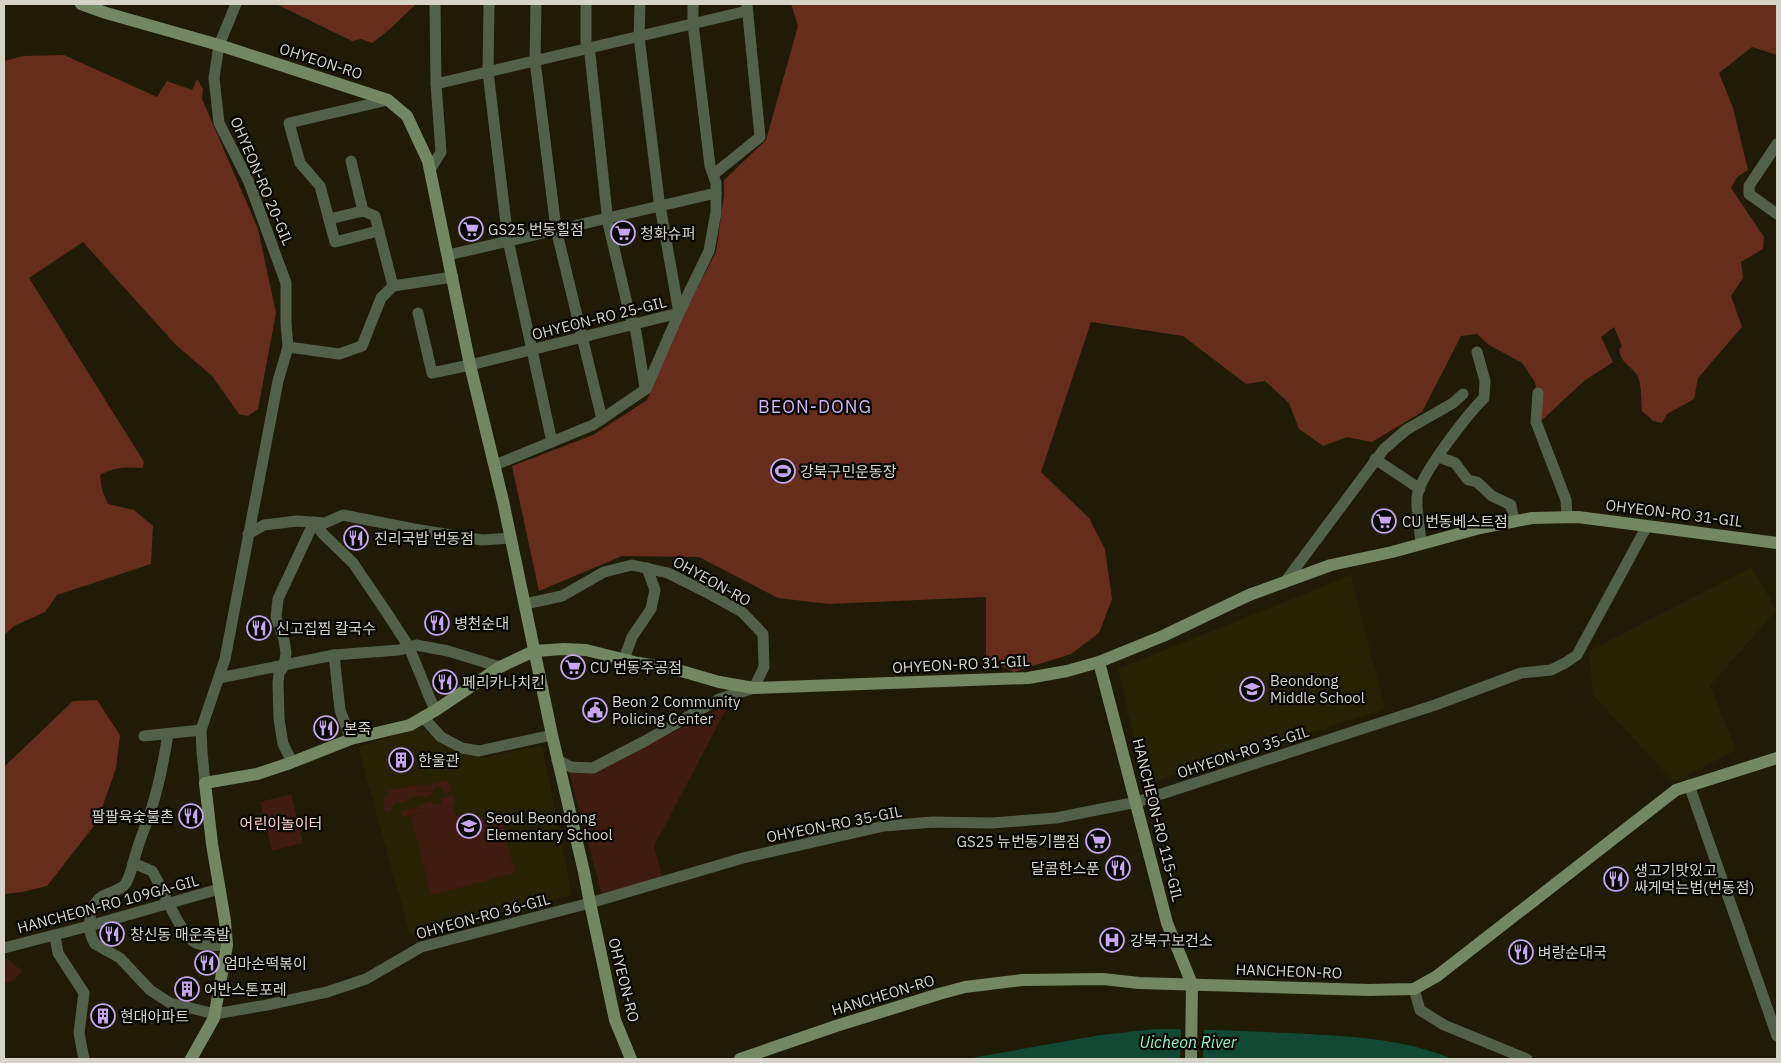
<svg xmlns="http://www.w3.org/2000/svg" width="1781" height="1063" viewBox="0 0 1781 1063" font-family="'IBM Plex Sans','Noto Sans KR',sans-serif">
<style>
.built{fill:#272204}
.green{fill:#3f1c12}
.forest{fill:#662d1c}
.water{fill:#114934}
.pier{fill:#1f1b06}
.lines{fill:none;stroke-linecap:round;stroke-linejoin:round}
.street{stroke:#536049;stroke-width:11}
.secondary{stroke:#738763;stroke-width:12}
.labels{text-anchor:middle;dominant-baseline:central;stroke-width:4.5;stroke-linejoin:round;paint-order:stroke}
.street-label{font-size:15px;fill:#d6d4c7;stroke:#070601}
.poi-label{font-size:15px;fill:#d6d4c7;stroke:#070601;text-anchor:start}
.park-label{font-size:15px;fill:#f8d1c6;stroke:#070601}
.water-label{font-size:16px;font-style:italic;fill:#91f6c8;stroke:#070601}
.quarter-label{font-size:18px;letter-spacing:1px;fill:#d0b3f8;stroke:#070601}
</style>
<rect width="100%" height="100%" fill="#1f1b06"/>
<g class="built">
<polygon points="1752,567 1776,610 1710,686 1736,750 1674,782 1593,695 1589,651"/>
<polygon points="1351,575 1385,709 1145,784 1118,669"/>
<polygon points="421,727 439,741 464,753 487,757 542,745 572,895 410,935 358,747"/>
</g>
<g class="green">
<polygon points="729,704 654,846 663,881 603,899 569,771 603,768"/>
<polygon points="447,780 449,782 451,792 444,793 442,787 438,786 435,788 431,795 427,797 415,796 404,802 395,803 389,812 384,810 383,800 388,796 388,791 421,784 423,786"/>
<polygon points="291,794 303,843 272,851 260,802"/>
<polygon points="453,796 455,803 452,804 455,815 475,820 500,814 515,873 431,895 411,816 437,809 402,817 401,812 412,808 416,808 421,803 427,804 430,801 434,804 441,804 442,798"/>
<polygon points="6,958 22,971 14,980 4,984 4,960"/>
</g>
<g class="forest">
<polygon points="276,4 416,4 390,29 372,43 361,39 352,41"/>
<path d="M 791,4 L 1777,4 L 1777,55 L 1752,47 L 1719,73 L 1733,108 L 1748,170 L 1737,177 L 1731,188 L 1764,237 L 1763,249 L 1741,262 L 1743,278 L 1731,296 L 1742,327 L 1698,378 L 1694,399 L 1667,414 L 1662,423 L 1653,421 L 1642,411 C 1641,401 1642,384 1637,375 C 1630,365 1622,364 1619,350 L 1622,346 L 1614,327 L 1601,337 L 1613,362 L 1584,381 L 1542,420 L 1535,382 L 1522,363 L 1489,345 L 1477,334 L 1461,336 L 1422,412 L 1372,442 L 1347,437 L 1323,446 L 1299,429 L 1289,403 L 1265,381 L 1246,384 L 1183,336 L 1091,322 L 1041,472 L 1089,518 L 1105,549 L 1112,599 L 1099,633 L 1071,654 L 1014,672 L 986,659 L 986,597 L 829,604 L 778,598 L 699,557 L 622,556 L 539,591 L 512,466 L 593,435 L 647,400 L 675,331 L 716,252 L 724,196 L 724,180 L 766,140 L 798,26 Z"/>
<path d="M 64,55 L 157,97 L 167,81 L 192,90 L 197,79 L 203,89 L 202,99 L 258,229 L 276,313 L 258,409 L 248,416 L 239,414 L 212,376 L 176,345 L 83,242 L 29,278 L 144,462 L 143,468 C 127,467 114,467 100,475 L 102,490 L 108,504 L 134,510 L 153,526 L 151,564 L 57,595 L 45,612 L 14,626 L 4,635 L 4,61 L 23,56 Z"/>
<polygon points="97,700 120,735 116,768 97,822 47,886 23,892 4,894 4,767 73,701"/>
</g>
<path class="water" d="M 1155,1029 C 1199,1029 1243,1031 1288,1033 C 1343,1036 1400,1037 1452,1059 L 966,1059 L 1101,1035 Z"/>
<polygon class="pier" points="1181,1026 1204,1026 1203,1059 1180,1059"/>
<g class="lines">
<g class="street">
<polyline points="489,4 488,72 508,240 552,442"/>
<polyline points="536,4 535,61 556,229 602,419"/>
<polyline points="586,4 586,45 590,54 608,223 630,316 636,332 645,388"/>
<polyline points="640,4 639,37 659,200 679,313"/>
<polyline points="436,84 747,11"/>
<polyline points="1777,144 1749,186 1749,194 1777,214"/>
<polyline points="351,161 363,211 375,216 393,286"/>
<polyline points="430,170 441,152 436,84 435,4"/>
<polyline points="714,174 760,137 747,5"/>
<polyline points="329,219 363,211"/>
<polyline points="378,231 335,242 320,186 300,163 289,123 388,100"/>
<polyline points="448,255 716,193"/>
<polyline points="418,313 432,373 470,365 679,313"/>
<polyline points="288,347 339,354 362,346 381,298 393,286 453,277"/>
<polyline points="1538,393 1536,422 1566,500 1567,516"/>
<polyline points="1439,457 1455,463 1468,480 1477,482 1492,496 1511,505 1514,522"/>
<polyline points="1375,459 1420,489"/>
<polyline points="495,465 593,425 646,389 679,313 709,251 716,212 716,183 710,166 693,24 693,4"/>
<polyline points="248,534 264,525 297,521 325,523 343,515 414,529 482,540 511,538"/>
<path d="M 1421,543 C 1420,529 1416,510 1417,497 C 1419,476 1468,414 1484,398 L 1485,381 L 1477,352"/>
<polyline points="1285,582 1384,449 1406,430 1453,403 1463,394"/>
<polyline points="525,604 562,596 604,572 632,565 668,573 706,592 742,612 763,634 764,667 754,688 719,699 645,741 593,768 571,767 557,760"/>
<polyline points="334,655 340,710 351,739"/>
<polyline points="624,659 632,637 651,609 655,590 647,568"/>
<polyline points="219,678 334,655 399,650 416,645 448,651 500,667"/>
<polyline points="423,717 441,737 462,748 479,751 552,735"/>
<path d="M 168,734 C 164,760 159,785 151,810 C 147,823 141,836 137,850 C 133,861 132,872 126,883 C 121,891 111,891 103,896 C 88,905 86,930 95,944 L 120,958 L 150,990 L 170,1003 L 215,1014 L 267,1005 L 327,992 L 366,979 L 421,947 L 590,903 L 743,858 L 884,826 L 933,822 L 992,823 L 1056,818 L 1137,802 L 1435,705 L 1521,673 L 1551,670 L 1565,663 L 1577,655 L 1647,526"/>
<polyline points="144,736 201,730"/>
<polyline points="292,762 283,744 279,719 278,683 279,673 284,666 286,653 284,640 276,617 278,599 314,522 323,534 353,563 387,613 409,647 431,701 436,710"/>
<polyline points="205,783 202,752 201,730 225,659 278,381 288,347 286,323 286,283 249,182 219,123 214,78 219,45 236,4"/>
<polyline points="1689,785 1777,1036"/>
<path d="M 133,863 L 152,871 C 163,888 180,935 196,943 C 205,947 218,945 227,945"/>
<polyline points="55,936 58,953 84,993 79,1033 84,1059"/>
<polyline points="4,948 89,926 219,889"/>
<polyline points="1414,989 1420,1010 1444,1025 1527,1059"/>
</g>
<g class="secondary">
<polyline points="81,4 106,13 219,45 388,100 407,116 428,161 470,365 503,501 552,735 584,872 590,903 615,1020 631,1059"/>
<polyline points="1099,662 1167,923 1192,984 1191,1059"/>
<polyline points="191,1059 214,1018 227,945 225,921 212,844 205,783 257,774 290,763 351,739 410,725 436,710 500,667 534,651 564,649 586,650 638,663 671,668 719,682 754,688 1028,678 1067,671 1099,662 1163,636 1249,595 1331,565 1392,552 1480,528 1532,518 1578,517 1777,543"/>
<polyline points="740,1059 836,1026 939,994 965,987 1022,980 1103,979 1139,983 1368,990 1414,989 1437,976 1676,790 1777,758"/>
</g>
</g>
<defs>
<g id="supermarket-ring" transform="scale(1.25)"><circle r="9.5" fill="#070601" stroke="#c6a6f0" stroke-width="1.5"/><path d="M-6-5.5h2.5l.6 2H6L4.5 2H-2.5L-4.4-4H-6ZM-1.5 3.2a1.3 1.3 0 1 0 .1 0ZM3 3.2a1.3 1.3 0 1 0 .1 0Z" fill="#c6a6f0"/></g>
<g id="stadium-ring" transform="scale(1.25)"><circle r="9.5" fill="#070601" stroke="#c6a6f0" stroke-width="1.5"/><path d="M0-5a6.5 5 0 1 0 0 10a6.5 5 0 1 0 0-10ZM-3.5-1.8h7v3.6h-7Z" fill="#c6a6f0"/></g>
<g id="restaurant-ring" transform="scale(1.25)"><circle r="9.5" fill="#070601" stroke="#c6a6f0" stroke-width="1.5"/><path d="M-5-6h1v4h1v-4h1v4h1v-4h1v5L-1.5 .5V6h-2V.5L-5-1ZM5-6V6H3V1.5H1.5Q1.5-4 5-6Z" fill="#c6a6f0"/></g>
<g id="school-ring" transform="scale(1.25)"><circle r="9.5" fill="#070601" stroke="#c6a6f0" stroke-width="1.5"/><path d="M0-5L7-2L0 1L-7-2ZM-4 1L0 2.5L4 1V4Q0 6-4 4Z" fill="#c6a6f0"/></g>
<g id="civic-ring" transform="scale(1.25)"><circle r="9.5" fill="#070601" stroke="#c6a6f0" stroke-width="1.5"/><path d="M-.6-6.5H3V-4.5H.6V-3L4-1V1h2V6H-6V1h2V-1L-.6-3ZM-1.2 2.5V6h2.4V2.5Z" fill="#c6a6f0"/></g>
<g id="building-ring" transform="scale(1.25)"><circle r="9.5" fill="#070601" stroke="#c6a6f0" stroke-width="1.5"/><path d="M-4-6H4V6H1V3H-1V6H-4ZM-2.5-4.3h1.7v1.8h-1.7ZM.8-4.3h1.7v1.8H.8ZM-2.5-1h1.7V.8h-1.7ZM.8-1h1.7V.8H.8Z" fill="#c6a6f0"/></g>
<g id="hospital-ring" transform="scale(1.25)"><circle r="9.5" fill="#070601" stroke="#c6a6f0" stroke-width="1.5"/><path d="M-5-5h3v3.5h4V-5h3V5h-3V1.5h-4V5h-3Z" fill="#c6a6f0"/></g>
</defs>
<g fill-rule="evenodd">
<use href="#supermarket-ring" x="471" y="229"/>
<use href="#supermarket-ring" x="623" y="233"/>
<use href="#stadium-ring" x="783" y="471"/>
<use href="#supermarket-ring" x="1384" y="521"/>
<use href="#restaurant-ring" x="356" y="538"/>
<use href="#restaurant-ring" x="437" y="623"/>
<use href="#restaurant-ring" x="259" y="628"/>
<use href="#supermarket-ring" x="573" y="667"/>
<use href="#restaurant-ring" x="445" y="682"/>
<use href="#school-ring" x="1252" y="689"/>
<use href="#civic-ring" x="595" y="710"/>
<use href="#restaurant-ring" x="326" y="728"/>
<use href="#building-ring" x="401" y="760"/>
<use href="#restaurant-ring" x="191" y="816"/>
<use href="#school-ring" x="469" y="826"/>
<use href="#supermarket-ring" x="1098" y="841"/>
<use href="#restaurant-ring" x="1118" y="868"/>
<use href="#restaurant-ring" x="1616" y="879"/>
<use href="#restaurant-ring" x="112" y="934"/>
<use href="#hospital-ring" x="1112" y="940"/>
<use href="#restaurant-ring" x="1521" y="952"/>
<use href="#restaurant-ring" x="207" y="963"/>
<use href="#building-ring" x="187" y="989"/>
<use href="#building-ring" x="103" y="1016"/>
</g>
<g class="labels">
<g class="street-label">
<text transform="translate(321 61) rotate(18)">OHYEON-RO</text>
<text transform="translate(262 181) rotate(67)">OHYEON-RO 20-GIL</text>
<text transform="translate(599 318) rotate(-14)">OHYEON-RO 25-GIL</text>
<text transform="translate(1674 513) rotate(7)">OHYEON-RO 31-GIL</text>
<text transform="translate(712 581) rotate(29)">OHYEON-RO</text>
<text transform="translate(961 664) rotate(-3)">OHYEON-RO 31-GIL</text>
<text transform="translate(1243 752) rotate(-18)">OHYEON-RO 35-GIL</text>
<text transform="translate(1158 820) rotate(76)">HANCHEON-RO 115-GIL</text>
<text transform="translate(834 824) rotate(-11)">OHYEON-RO 35-GIL</text>
<text transform="translate(108 904) rotate(-15)">HANCHEON-RO 109GA-GIL</text>
<text transform="translate(483 916) rotate(-15)">OHYEON-RO 36-GIL</text>
<text transform="translate(1289 971) rotate(2)">HANCHEON-RO</text>
<text transform="translate(624 980) rotate(76)">OHYEON-RO</text>
<text transform="translate(883 995) rotate(-17)">HANCHEON-RO</text>
</g>
<g class="poi-label">
<text x="488" y="229">GS25 번동힐점</text>
<text x="640" y="233">청화슈퍼</text>
<text x="800" y="471">강북구민운동장</text>
<text x="1402" y="521">CU 번동베스트점</text>
<text x="374" y="538">진리국밥 번동점</text>
<text x="454" y="623">병천순대</text>
<text x="276" y="628">신고집찜 칼국수</text>
<text x="590" y="667">CU 번동주공점</text>
<text x="1270" y="680">Beondong<tspan x="1270" dy="17">Middle School</tspan></text>
<text x="462" y="682">페리카나치킨</text>
<text x="612" y="701">Beon 2 Community<tspan x="612" dy="17">Policing Center</tspan></text>
<text x="344" y="728">본죽</text>
<text x="418" y="760">한울관</text>
<text x="174" y="816" text-anchor="end">팔팔육숯불촌</text>
<text x="486" y="817">Seoul Beondong<tspan x="486" dy="17">Elementary School</tspan></text>
<text x="1080" y="841" text-anchor="end">GS25 뉴번동기쁨점</text>
<text x="1100" y="868" text-anchor="end">달콤한스푼</text>
<text x="1634" y="870">생고기맛있고<tspan x="1634" dy="17">싸게먹는법(번동점)</tspan></text>
<text x="130" y="934">창신동 매운족발</text>
<text x="1130" y="940">강북구보건소</text>
<text x="1538" y="952">벼랑순대국</text>
<text x="224" y="963">엄마손떡볶이</text>
<text x="204" y="989">어반스톤포레</text>
<text x="120" y="1016">현대아파트</text>
</g>
<g class="park-label">
<text x="281" y="823">어린이놀이터</text>
</g>
<g class="water-label">
<text x="1188" y="1042">Uicheon River</text>
</g>
<g class="quarter-label">
<text x="815" y="406">BEON-DONG</text>
</g>
</g>
<rect width="1781" height="1063" fill="none" stroke="#d6d4c7" stroke-width="10"/>
</svg>
